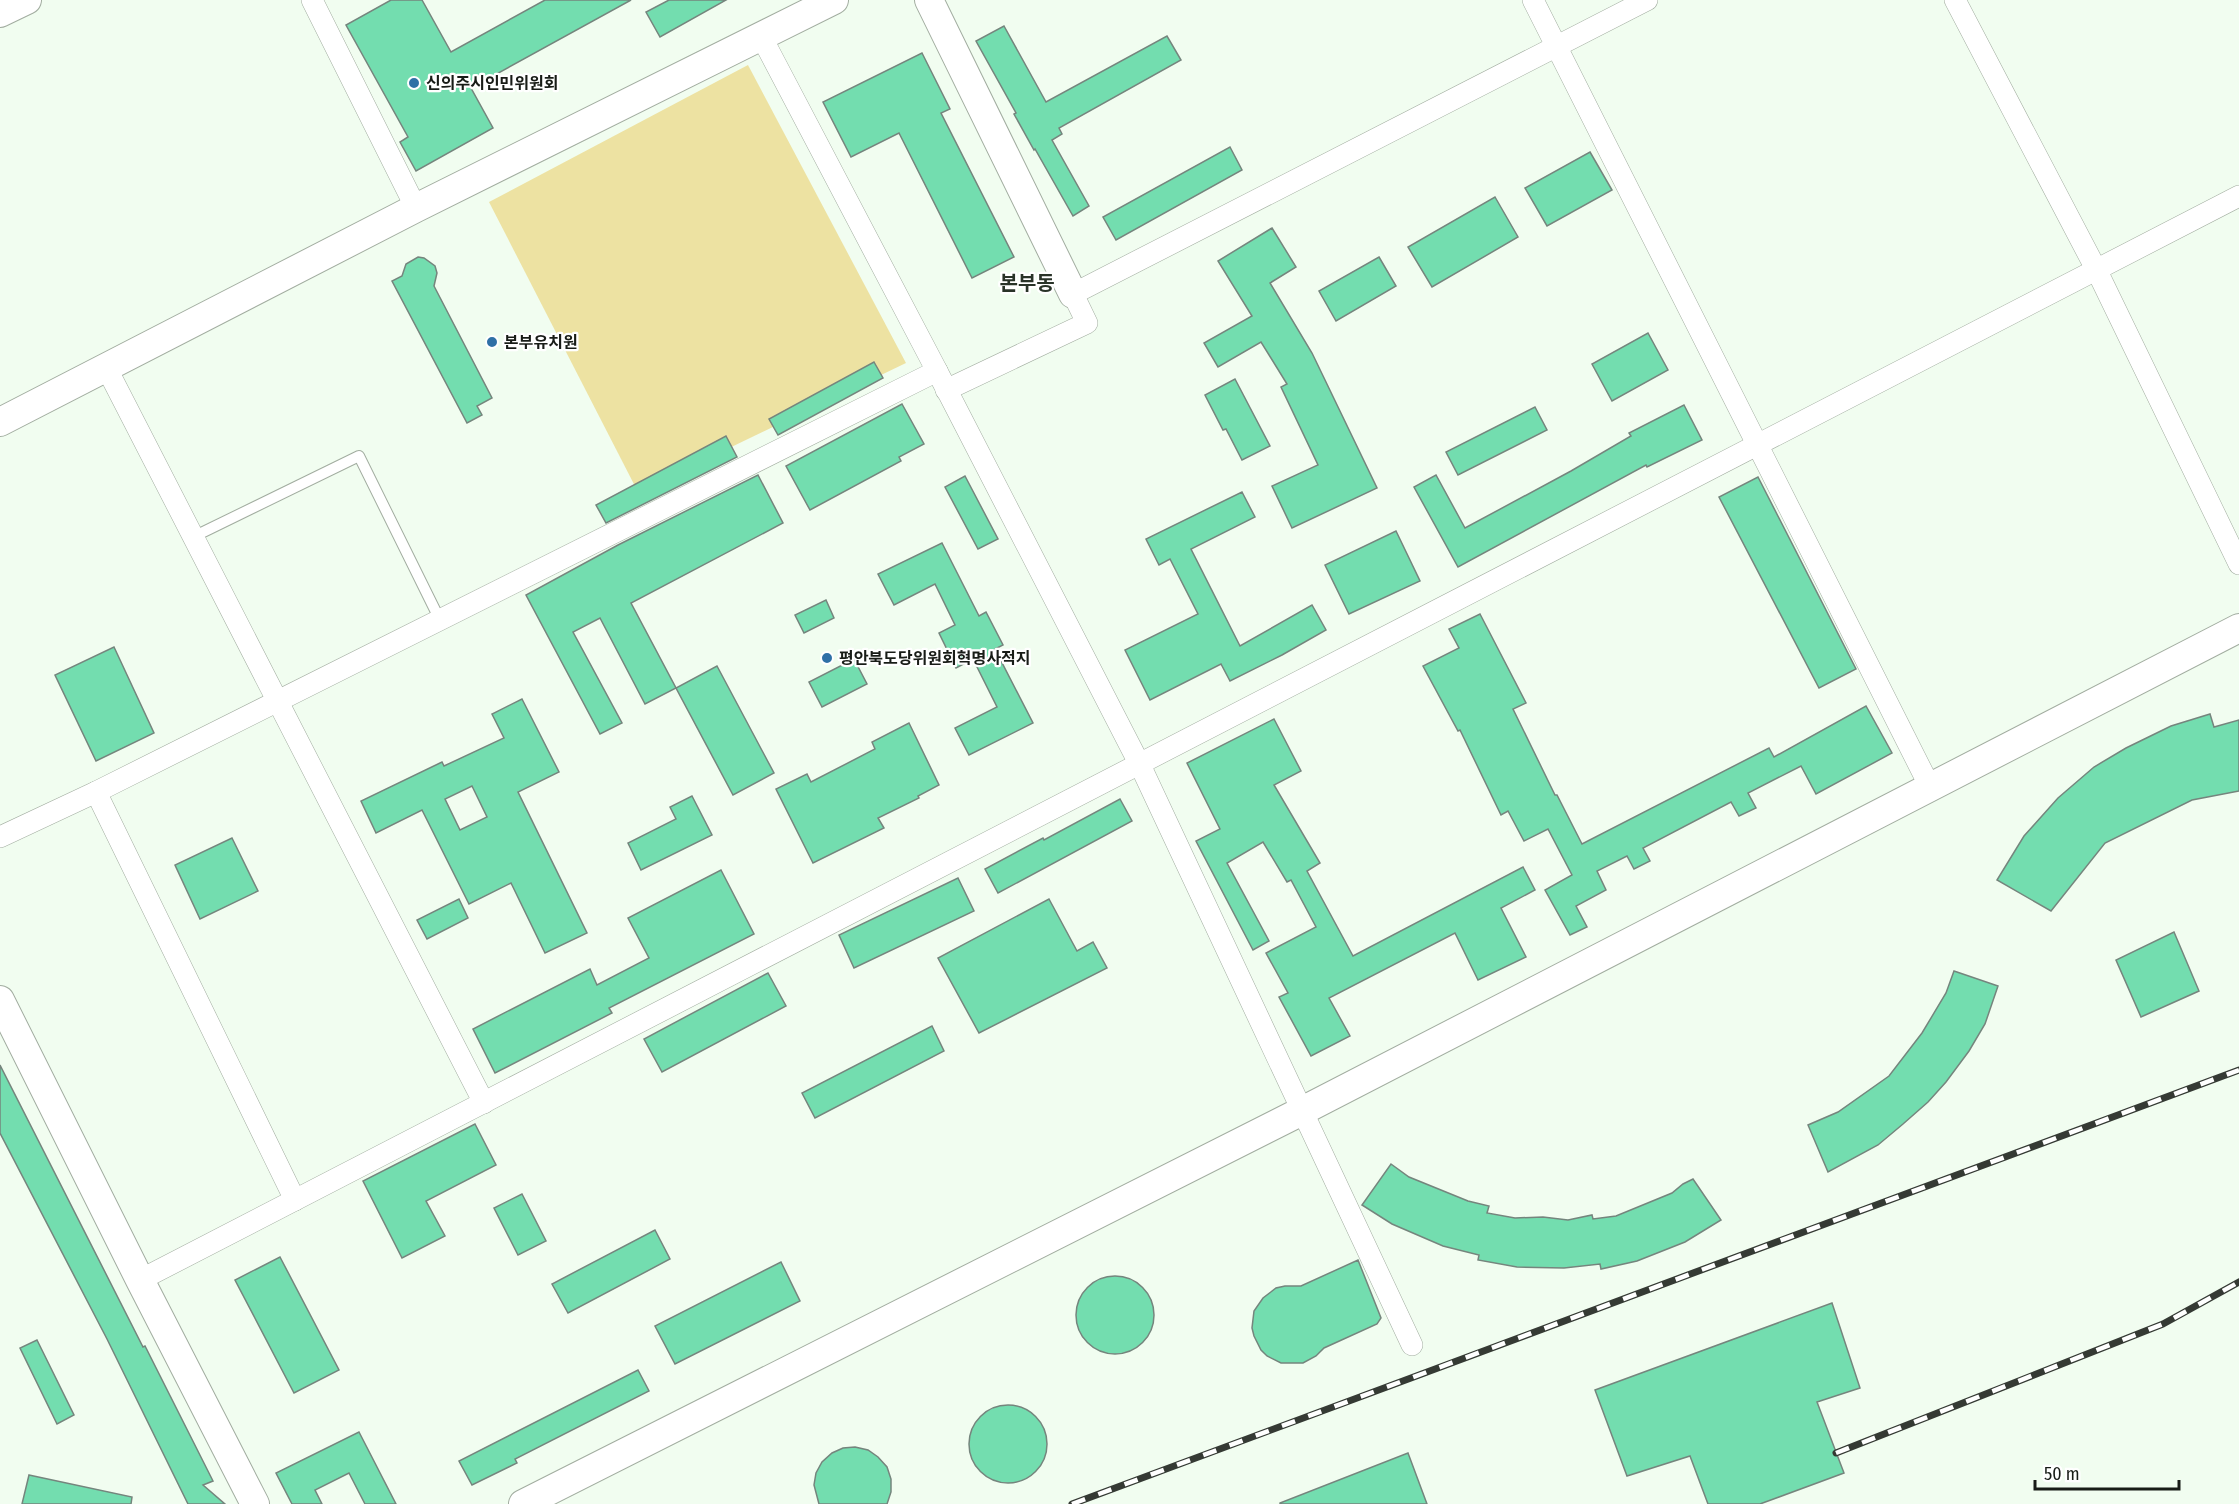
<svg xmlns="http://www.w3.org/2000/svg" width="2239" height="1504" viewBox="0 0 2239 1504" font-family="'Fira Sans Condensed','Noto Sans KR',sans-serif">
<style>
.green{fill:#ede2a2}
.building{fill:#73ddaf;stroke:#75857d;stroke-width:1.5;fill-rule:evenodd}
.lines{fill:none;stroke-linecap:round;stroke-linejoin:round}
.lane-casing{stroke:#a2ada0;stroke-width:12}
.street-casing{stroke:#a2ada0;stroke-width:22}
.secondary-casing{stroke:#a2ada0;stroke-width:30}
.lane{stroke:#fff;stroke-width:10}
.street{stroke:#fff;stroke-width:21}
.secondary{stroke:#fff;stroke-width:28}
.rail-casing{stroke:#353a34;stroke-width:7}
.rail{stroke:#fff;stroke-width:4.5;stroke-dasharray:14;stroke-linecap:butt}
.poi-dot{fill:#2f70a6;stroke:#fff;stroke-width:2}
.labels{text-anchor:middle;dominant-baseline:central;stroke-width:4.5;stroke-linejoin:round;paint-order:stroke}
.poi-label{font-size:16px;font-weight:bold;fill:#181c17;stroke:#fff;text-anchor:start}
.quarter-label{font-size:20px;font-weight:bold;fill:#293328;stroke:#fff}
</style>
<rect width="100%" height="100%" fill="#f1fdf0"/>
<polygon class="green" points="748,65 906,363 638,492 489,202"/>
<g class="building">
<polygon points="391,0 422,0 451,52 545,0 631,0 471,88 493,128 416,171 400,142 408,137 346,25"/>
<polygon points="669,0 726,0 660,37 646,12"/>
<polygon points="1004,26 1046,102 1167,36 1181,60 1059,128 1062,134 1052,140 1089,206 1073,216 1035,149 1034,150 1014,114 1016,113 976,41"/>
<polygon points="922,53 950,109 941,113 1014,257 972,278 899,133 851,157 823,102"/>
<polygon points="1230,147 1242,170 1116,240 1103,217"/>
<polygon points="1590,152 1612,190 1547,226 1525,188"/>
<polygon points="1495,197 1518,237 1432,287 1408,247"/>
<polygon points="1272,228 1296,267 1270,283 1312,353 1377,488 1292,528 1272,486 1318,465 1281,387 1287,384 1261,342 1218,367 1204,343 1252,316 1218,261"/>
<polygon points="418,257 424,258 435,266 437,273 434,286 492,398 477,406 482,415 467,423 392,281 402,276 406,264"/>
<polygon points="1379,257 1396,286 1336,321 1319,291"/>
<polygon points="1648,333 1668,370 1612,401 1592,364"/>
<polygon points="874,362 883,378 778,435 769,419"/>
<polygon points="1235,379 1270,446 1242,460 1226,429 1223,430 1205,395"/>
<polygon points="902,404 924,444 899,457 901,461 810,510 786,466"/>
<polygon points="1684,405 1702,440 1647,467 1646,465 1458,567 1414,487 1436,475 1465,528 1571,471 1631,436 1629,433"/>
<polygon points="1535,407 1547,430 1458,475 1446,452"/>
<polygon points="726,436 737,457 606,523 596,505"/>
<polygon points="758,475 783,523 631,603 676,688 645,704 600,618 573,632 622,723 600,734 526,595 618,545"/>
<polygon points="965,476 998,539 978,549 945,487"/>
<polygon points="1758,477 1856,669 1819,688 1719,497"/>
<polygon points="1242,492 1255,517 1191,549 1240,646 1312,605 1326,630 1282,655 1230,681 1221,664 1150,700 1125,650 1198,614 1170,559 1159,565 1146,539"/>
<polygon points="1396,531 1420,581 1349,614 1325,565"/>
<polygon points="942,543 979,616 986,612 1003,645 995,649 1033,723 969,755 955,728 997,707 973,659 956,668 939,633 955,625 935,584 894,605 878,574"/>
<polygon points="826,600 834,618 804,633 795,615"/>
<polygon points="1480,614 1526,703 1513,709 1555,795 1557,795 1582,844 1769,748 1774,757 1866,706 1892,753 1816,794 1801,766 1748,793 1756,808 1739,816 1731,802 1643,848 1650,861 1634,869 1627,856 1597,871 1606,890 1576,906 1587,927 1570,935 1545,890 1572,875 1548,829 1524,841 1508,811 1501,815 1460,730 1458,731 1423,666 1459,648 1449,629"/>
<polygon points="114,647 154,733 96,761 55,675"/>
<polygon points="854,659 867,684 822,707 809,682"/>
<polygon points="717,666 774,773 733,795 676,688"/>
<path d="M 522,699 L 559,772 L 518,792 L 587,933 L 545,953 L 511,883 L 469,904 L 422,810 L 376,833 L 361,801 L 442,762 L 444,766 L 504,738 L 492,714 ZM 472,786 L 487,817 L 460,830 L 445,799 Z"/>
<polygon points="2210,714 2214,727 2239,720 2239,791 2192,800 2105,843 2051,911 1997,880 2024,836 2058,798 2094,767 2126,748 2171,726"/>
<polygon points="1274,719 1301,771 1274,785 1320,863 1307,871 1353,956 1523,867 1535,890 1501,908 1526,957 1478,980 1455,933 1329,998 1350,1036 1311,1056 1279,997 1288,993 1266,953 1316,927 1291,880 1287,882 1263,842 1227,863 1269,941 1253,950 1196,841 1220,829 1187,763"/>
<polygon points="909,723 939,785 918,796 919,798 878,818 884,828 813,863 776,789 807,774 811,782 875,749 872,742"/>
<polygon points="692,796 712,835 641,870 628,843 676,819 670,807"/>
<polygon points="1120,799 1132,821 998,893 985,869 1043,838 1044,840"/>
<polygon points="232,838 258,891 200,919 175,865"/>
<polygon points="721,870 754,934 609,1008 612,1013 495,1073 473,1029 590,969 597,985 649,958 628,918"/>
<polygon points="958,878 974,911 854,968 839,935"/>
<polygon points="459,899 468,918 427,939 417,920"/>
<polygon points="1049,899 1077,951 1093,942 1107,968 979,1033 938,958"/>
<polygon points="2174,932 2199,991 2141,1017 2116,960"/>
<polygon points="1954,971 1998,986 1985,1024 1969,1051 1946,1082 1928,1102 1903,1124 1878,1145 1828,1172 1808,1125 1838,1112 1889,1076 1922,1033 1946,993"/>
<polygon points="768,973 786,1006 662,1072 644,1039"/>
<polygon points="932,1026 944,1051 815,1118 802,1093"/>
<polygon points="0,1065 143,1347 145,1346 213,1481 203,1485 225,1504 188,1504 107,1339 0,1133"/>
<polygon points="475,1124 496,1165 426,1201 445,1236 402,1258 363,1181"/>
<polygon points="1391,1164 1409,1177 1468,1201 1489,1206 1487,1213 1515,1218 1543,1217 1568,1220 1592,1215 1593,1219 1616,1216 1672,1193 1683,1184 1693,1179 1721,1220 1685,1242 1637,1261 1601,1269 1600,1264 1564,1268 1517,1267 1478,1260 1479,1255 1443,1246 1392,1224 1362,1205"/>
<polygon points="522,1194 546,1241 518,1255 494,1208"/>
<polygon points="655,1230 670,1259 568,1313 552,1284"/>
<polygon points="280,1257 339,1370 294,1393 235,1280"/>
<polygon points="1358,1260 1381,1318 1377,1324 1324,1348 1316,1356 1303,1363 1281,1363 1267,1356 1261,1350 1254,1336 1252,1328 1254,1311 1263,1298 1276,1288 1285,1286 1301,1286"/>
<polygon points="781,1262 800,1301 675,1364 655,1326"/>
<circle cx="1115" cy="1315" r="39"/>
<polygon points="1832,1303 1860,1388 1817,1402 1844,1473 1760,1504 1708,1504 1690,1456 1627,1476 1595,1390"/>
<polygon points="37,1340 74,1415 57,1424 20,1348"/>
<polygon points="638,1370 649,1391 515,1459 517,1463 472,1485 459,1461"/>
<circle cx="1008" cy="1444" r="39"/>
<polygon points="359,1432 396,1504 365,1504 349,1473 315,1490 322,1504 292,1504 276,1473"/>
<polygon points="855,1447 868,1450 878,1457 887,1467 891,1479 891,1492 887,1504 819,1504 814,1485 816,1473 822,1462 832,1453 843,1448"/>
<polygon points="1408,1453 1427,1504 1280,1504 1280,1503"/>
<polygon points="29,1475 132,1497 131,1504 22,1504"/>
</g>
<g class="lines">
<g class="lane-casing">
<polyline id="lane" points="193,537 359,456 440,620"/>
</g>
<g class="street-casing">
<g id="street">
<polyline points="312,0 416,208"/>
<polyline points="1533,0 1930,787"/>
<polyline points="1955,0 2097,271 2239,564"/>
<polyline points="106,367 484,1103"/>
<polyline points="937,371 1141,767 1412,1345"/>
<polyline points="946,390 1087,323 1073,294 1647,0"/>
<polyline points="0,837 96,792"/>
<polyline points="295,1200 96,792 937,371 761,36"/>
<path d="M 140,1280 C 840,919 1542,562 2239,196"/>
</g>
</g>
<g class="secondary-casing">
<g id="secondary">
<polyline points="929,0 1073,294"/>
<polyline points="0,13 27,0"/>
<polyline points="0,422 416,208 834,0"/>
<polyline points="0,1000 140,1280 255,1504"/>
<polyline points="523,1504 1302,1111 2239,628"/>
</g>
</g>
<use href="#lane" class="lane"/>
<use href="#street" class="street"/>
<use href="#secondary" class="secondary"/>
<g class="rail-casing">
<g id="rail">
<polyline points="1836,1453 2163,1324 2239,1282"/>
<polyline points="1072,1504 2239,1070"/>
</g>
</g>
<use href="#rail" class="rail"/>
</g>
<g class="poi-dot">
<circle cx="414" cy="83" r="6"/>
<circle cx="492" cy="342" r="6"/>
<circle cx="827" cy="658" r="6"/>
</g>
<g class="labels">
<g class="poi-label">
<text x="426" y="83">신의주시인민위원회</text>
<text x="504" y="342">본부유치원</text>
<text x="839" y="658">평안북도당위원회혁명사적지</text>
</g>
<g class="quarter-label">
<text x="1027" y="283">본부동</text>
</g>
</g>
<path d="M2035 1480v9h144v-9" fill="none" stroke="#181c17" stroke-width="3"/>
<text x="2044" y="1480" font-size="18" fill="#181c17" stroke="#ffffff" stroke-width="4.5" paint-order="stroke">50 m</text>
</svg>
